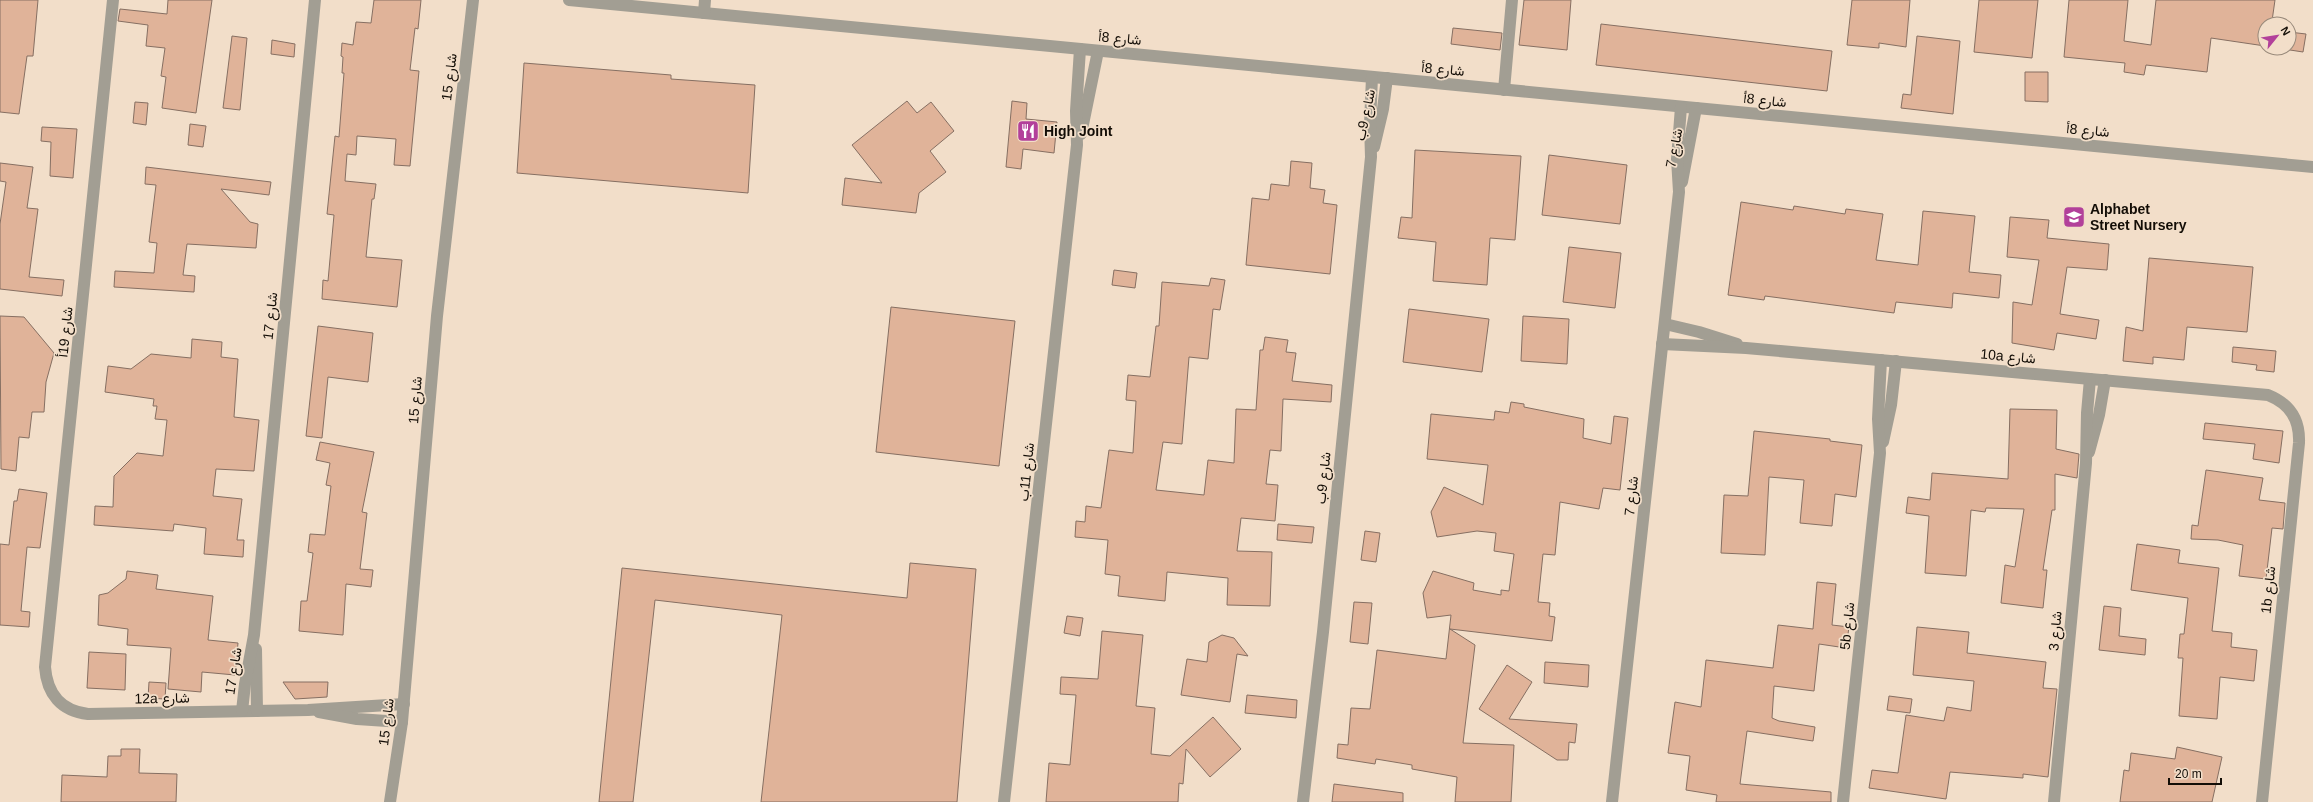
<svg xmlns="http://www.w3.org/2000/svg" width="2313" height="802" viewBox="0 0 2313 802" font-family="Arial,Vazirmatn,sans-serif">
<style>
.building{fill:#e0b399;stroke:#866f62}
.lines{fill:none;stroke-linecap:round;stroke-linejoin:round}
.minor{stroke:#a29e93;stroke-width:12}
.labels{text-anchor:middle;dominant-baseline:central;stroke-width:3.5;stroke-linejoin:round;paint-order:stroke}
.street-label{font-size:14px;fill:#130d06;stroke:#f2dec9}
.poi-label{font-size:14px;font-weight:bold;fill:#130d06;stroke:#f2dec9;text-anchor:start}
</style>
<rect width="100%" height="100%" fill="#f2dec9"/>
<g class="building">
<polygon points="0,0 38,0 33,56 27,56 19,114 0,112"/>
<polygon points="168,0 212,0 196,113 162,108 166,77 161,76 165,48 146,46 148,25 118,21 120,9 167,14"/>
<polygon points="374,0 421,0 418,29 415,28 410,70 419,71 410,166 394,165 396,139 357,136 356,155 347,154 345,181 376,184 374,199 372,199 366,257 402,260 397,307 322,299 323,280 328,281 334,215 327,214 335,136 339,137 344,73 342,73 343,57 341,56 342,43 353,45 356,22 371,23"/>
<polygon points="1524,0 1571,0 1567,50 1519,45"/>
<polygon points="1852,0 1910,0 1906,47 1879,43 1879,48 1847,45"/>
<polygon points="1979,0 2038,0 2032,58 1974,52"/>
<polygon points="2069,0 2128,0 2124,41 2151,45 2156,0 2275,0 2272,21 2287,23 2265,24 2265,46 2211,38 2207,72 2146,65 2144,75 2124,72 2125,63 2064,57"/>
<polygon points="1601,24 1832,51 1827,91 1596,65"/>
<polygon points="1453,28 1502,33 1500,50 1451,44"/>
<polygon points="2289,32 2306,34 2303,52 2277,48 2289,48"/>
<polygon points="232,36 247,38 240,110 223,108"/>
<polygon points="1917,36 1960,41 1953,114 1901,108 1903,94 1911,95"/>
<polygon points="272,40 295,44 294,57 271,54"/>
<polygon points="524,63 671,75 671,79 755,85 748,193 517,173"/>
<polygon points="2025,72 2048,72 2048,102 2025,101"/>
<polygon points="907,101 917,113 931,102 954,131 930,151 946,172 919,193 916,213 842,205 845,178 882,183 852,145"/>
<polygon points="1012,101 1027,103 1026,119 1057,122 1054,153 1023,149 1021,169 1006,167"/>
<polygon points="135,102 148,103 146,125 133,123"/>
<polygon points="190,124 206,126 203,147 188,145"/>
<polygon points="42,127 77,129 73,178 50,176 51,142 41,141"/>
<polygon points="1415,150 1521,156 1515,240 1490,238 1487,285 1433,281 1436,242 1398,238 1401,217 1412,218"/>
<polygon points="1549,155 1627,165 1620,224 1542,215"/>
<polygon points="1291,161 1312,163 1310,188 1325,190 1323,203 1337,205 1330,274 1246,265 1252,198 1269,200 1271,184 1289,186"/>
<polygon points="0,163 33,167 27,208 38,209 29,277 64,280 62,296 0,289 0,224 6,182 0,181"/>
<polygon points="146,167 271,182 269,195 221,189 250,222 258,224 256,248 187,244 183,275 195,276 194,292 114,287 115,271 154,273 157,243 149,242 156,185 145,184"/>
<polygon points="1741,202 1793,210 1794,206 1845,214 1846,209 1883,214 1876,260 1918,265 1923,211 1975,216 1969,272 2001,275 1999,298 1953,293 1952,308 1896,302 1894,313 1765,296 1764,300 1728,295"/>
<polygon points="2010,217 2049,220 2047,238 2109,244 2107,270 2067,267 2060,314 2099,320 2096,339 2057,333 2054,350 2012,343 2013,302 2032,305 2039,260 2007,257"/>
<polygon points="1569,247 1621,253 1615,308 1563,302"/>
<polygon points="2149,258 2253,267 2247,332 2187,327 2184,360 2153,357 2153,364 2123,361 2126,327 2143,331"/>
<polygon points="1114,270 1137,273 1135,288 1112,285"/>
<polygon points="1211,278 1225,280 1220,310 1213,309 1208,359 1189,357 1182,444 1163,442 1156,490 1204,495 1208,460 1234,463 1236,409 1256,410 1260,350 1263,350 1265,337 1288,340 1286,352 1296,353 1292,381 1332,385 1331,402 1283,399 1281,451 1270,450 1266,484 1278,485 1275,521 1241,518 1237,551 1272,552 1270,606 1227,605 1228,578 1167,572 1165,601 1118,596 1120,576 1105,574 1108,540 1075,537 1076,521 1085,522 1086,506 1101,508 1109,450 1133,453 1136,401 1126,400 1128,375 1150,377 1156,326 1159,326 1162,282 1209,286"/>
<polygon points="891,307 1015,321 999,466 876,452"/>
<polygon points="1409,309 1489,319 1482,372 1403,362"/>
<polygon points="0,316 24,317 54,353 46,382 44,412 32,412 29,438 19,437 16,471 1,469"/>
<polygon points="1523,316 1569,319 1567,364 1521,361"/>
<polygon points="318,326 373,333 368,382 328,377 322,438 306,436"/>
<polygon points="192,339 222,342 221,357 238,359 234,417 259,420 254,471 216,469 213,496 242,499 237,540 244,540 243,557 204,554 206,528 174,524 173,531 94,525 95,506 113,507 114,476 137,453 163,456 167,420 155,419 157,406 153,406 154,399 105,392 108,366 131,369 151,354 191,358"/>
<polygon points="2233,347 2276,351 2274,372 2256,370 2257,365 2232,362"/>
<polygon points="1511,402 1524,404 1524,407 1584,419 1583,438 1611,444 1614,416 1628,418 1620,490 1603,488 1599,509 1560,502 1555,555 1543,554 1538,602 1550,603 1549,616 1555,617 1552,641 1450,629 1475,645 1463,743 1514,745 1511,802 1455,802 1457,777 1412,769 1412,765 1376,759 1375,764 1337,758 1338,744 1348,745 1351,708 1370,709 1377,650 1446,659 1451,615 1427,618 1423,593 1433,571 1474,583 1473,590 1501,595 1501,590 1509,591 1514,554 1494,551 1496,533 1477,531 1437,537 1431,512 1444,487 1483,505 1488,465 1427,459 1431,414 1494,420 1495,411 1509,413"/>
<polygon points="2010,409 2057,410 2056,449 2079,454 2077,478 2055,474 2055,510 2052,510 2043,570 2047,570 2043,608 2001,603 2005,565 2015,567 2024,509 1986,508 1985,512 1971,510 1966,576 1925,573 1929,516 1906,513 1908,497 1930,500 1932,473 2008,479"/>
<polygon points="2205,423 2283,431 2279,463 2253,459 2255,444 2203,439"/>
<polygon points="1754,431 1830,439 1830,441 1862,445 1856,497 1835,494 1832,526 1800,523 1804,480 1769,477 1765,555 1721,553 1724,495 1748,496"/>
<polygon points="320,442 374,452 362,512 367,513 360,569 373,570 371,587 346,584 343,635 299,631 301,601 307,601 313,553 308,552 310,534 325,535 331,486 326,485 330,463 316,460"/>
<polygon points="2206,470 2263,478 2259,500 2285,503 2283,529 2272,528 2266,579 2239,576 2243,545 2218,540 2191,539 2192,525 2198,526"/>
<polygon points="19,489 47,493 40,548 27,547 21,611 30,612 29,627 0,625 0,544 9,545 14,501 17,501"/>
<polygon points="1278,524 1314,527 1312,543 1277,540"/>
<polygon points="1365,531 1380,533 1376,562 1361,560"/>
<polygon points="2137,544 2180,550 2178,563 2219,568 2212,631 2232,633 2231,647 2257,650 2254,681 2220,677 2217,719 2179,716 2183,658 2178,658 2180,634 2184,634 2188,598 2131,590"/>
<polygon points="910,563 976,569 957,802 761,802 782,615 655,600 633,802 599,802 622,568 907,598"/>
<polygon points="127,571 158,575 156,589 213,596 208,640 238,643 235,675 202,672 201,692 168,689 171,648 127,645 128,629 98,625 99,595 108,593 126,579"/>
<polygon points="1817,582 1836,584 1832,625 1849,627 1846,648 1819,644 1814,691 1774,686 1772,718 1779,721 1815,727 1813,741 1747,731 1740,784 1831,792 1831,802 1716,802 1717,795 1686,790 1690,756 1668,753 1675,702 1701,707 1706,660 1773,668 1778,625 1813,629"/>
<polygon points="1354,602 1372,603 1368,644 1350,642"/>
<polygon points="2104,606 2121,608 2119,636 2146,639 2145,655 2099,650"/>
<polygon points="1067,616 1083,618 1080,636 1064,633"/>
<polygon points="1917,627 1969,632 1967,653 2046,662 2043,688 2057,689 2048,777 2023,774 2023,778 1950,772 1946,799 1869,788 1872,770 1898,773 1906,715 1944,721 1947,707 1971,711 1974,681 1913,675"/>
<polygon points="1102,631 1143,635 1136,706 1155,708 1151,754 1170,756 1213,717 1241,749 1210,777 1186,749 1183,784 1179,783 1178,802 1046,802 1049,763 1070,765 1076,695 1060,694 1061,677 1098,679"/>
<polygon points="1222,635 1234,638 1248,656 1237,654 1230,702 1181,695 1187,659 1207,662 1209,642"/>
<polygon points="89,652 126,654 125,690 87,688"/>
<polygon points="1545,662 1589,665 1588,687 1544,683"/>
<polygon points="1507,665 1532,682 1509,719 1577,724 1575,743 1569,742 1568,760 1557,760 1479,709"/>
<polygon points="149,682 166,683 165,699 148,698"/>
<polygon points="283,682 328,682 327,697 295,699"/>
<polygon points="1247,695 1297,700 1296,718 1245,713"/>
<polygon points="1889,696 1912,699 1910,713 1887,710"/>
<polygon points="2177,747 2222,757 2212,802 2120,802 2124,770 2129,771 2131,753 2175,759"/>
<polygon points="121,749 140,749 139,773 177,774 176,802 61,802 62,775 107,777 108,756 121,756"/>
<polygon points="1334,784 1403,793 1403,802 1332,802"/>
</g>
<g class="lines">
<g class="minor">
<path d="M 113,0 L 45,667 C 47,694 61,711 88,714 L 308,710 L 404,704"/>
<polyline points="569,0 2313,167"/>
<polyline points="704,13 705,0"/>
<polyline points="1504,90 1512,0"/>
<polyline points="1081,134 1098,51"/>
<polyline points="1374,147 1383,109 1387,78"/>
<polyline points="1682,182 1696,108"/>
<polyline points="1665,324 1699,332 1737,344"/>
<path d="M 1662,344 L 1746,348 L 2268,395 C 2290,404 2300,419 2299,443 L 2262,802"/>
<polyline points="1883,442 1891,405 1896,361"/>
<polyline points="2089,452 2099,415 2105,380"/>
<polyline points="256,649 257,711"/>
<polyline points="242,711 245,684 254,635 315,0"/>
<polyline points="319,712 357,719 402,722"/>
<polyline points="390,802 402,722 437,316 473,0"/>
<polyline points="1004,802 1077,145 1076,111 1080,49"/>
<polyline points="1303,802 1323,632 1371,157 1370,124 1372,77"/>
<polyline points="1612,802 1679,192 1677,159 1681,107"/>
<polyline points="1843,802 1880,453 1878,419 1881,360"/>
<polyline points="2054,802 2086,463 2087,413 2090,379"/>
</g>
</g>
<defs>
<g id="restaurant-square" transform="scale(1.15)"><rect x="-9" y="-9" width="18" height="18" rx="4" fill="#b2409a" stroke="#f2dec9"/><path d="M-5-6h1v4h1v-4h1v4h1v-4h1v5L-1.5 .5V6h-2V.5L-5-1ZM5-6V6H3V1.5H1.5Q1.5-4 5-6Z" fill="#fff"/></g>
<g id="school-square" transform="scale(1.15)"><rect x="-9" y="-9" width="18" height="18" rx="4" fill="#b2409a" stroke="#f2dec9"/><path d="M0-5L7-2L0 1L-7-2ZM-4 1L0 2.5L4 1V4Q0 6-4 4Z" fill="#fff"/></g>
</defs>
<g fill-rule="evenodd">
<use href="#restaurant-square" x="1028" y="131"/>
<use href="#school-square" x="2074" y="217"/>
</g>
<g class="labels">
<g class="street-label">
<text transform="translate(1120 38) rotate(5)">شارع 8أ</text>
<text transform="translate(1443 69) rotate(5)">شارع 8أ</text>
<text transform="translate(449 77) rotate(-83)">شارع 15</text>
<text transform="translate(1765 100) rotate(6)">شارع 8أ</text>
<text transform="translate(1365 115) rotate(-78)">شارع 9ب</text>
<text transform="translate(2088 130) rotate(5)">شارع 8أ</text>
<text transform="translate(1674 148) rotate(-79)">شارع 7</text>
<text transform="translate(270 316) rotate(-84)">شارع 17</text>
<text transform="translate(65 332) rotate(-84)">شارع 19أ</text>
<text transform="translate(2008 356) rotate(5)">10a شارع</text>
<text transform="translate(415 400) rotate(-85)">شارع 15</text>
<text transform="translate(1026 472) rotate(-84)">شارع 11ب</text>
<text transform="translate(1323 478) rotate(-84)">شارع 9ب</text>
<text transform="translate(1631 496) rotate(-84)">شارع 7</text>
<text transform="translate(2268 590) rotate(-84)">1b شارع</text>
<text transform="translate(1847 626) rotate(-84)">5b شارع</text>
<text transform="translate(2055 631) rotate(-85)">شارع 3</text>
<text transform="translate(233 671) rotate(-81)">شارع 17</text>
<text transform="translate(162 698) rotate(-1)">12a شارع</text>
<text transform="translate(386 722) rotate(-83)">شارع 15</text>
</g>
<g class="poi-label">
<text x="1044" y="131">High Joint</text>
<text x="2090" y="209">Alphabet<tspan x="2090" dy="16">Street Nursery</tspan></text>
</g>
</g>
<g transform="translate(2277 36) rotate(60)"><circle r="19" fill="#f2dec9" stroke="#998a7b"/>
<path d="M0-3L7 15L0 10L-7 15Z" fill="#b2409a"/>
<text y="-6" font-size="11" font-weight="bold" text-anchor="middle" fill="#130d06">N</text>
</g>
<path d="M2169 778v6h52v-6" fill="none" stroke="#130d06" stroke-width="2"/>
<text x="2175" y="778" font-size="12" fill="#130d06" stroke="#f2dec9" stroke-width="3" paint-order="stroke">20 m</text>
</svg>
